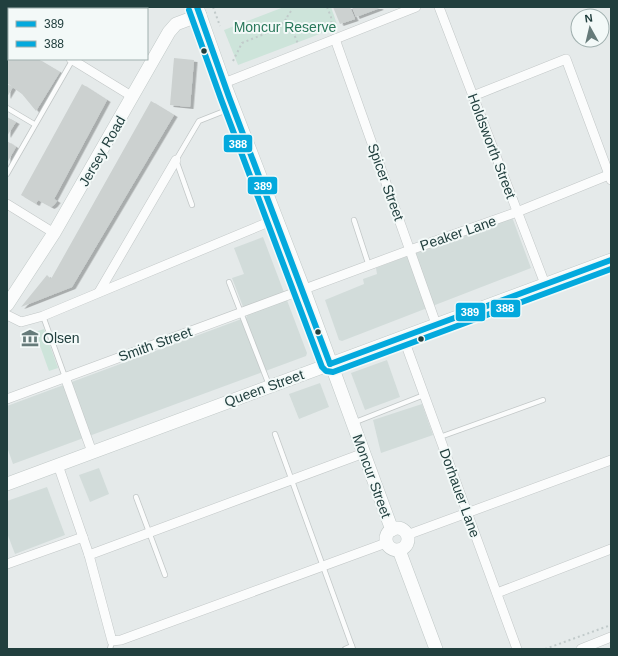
<svg xmlns="http://www.w3.org/2000/svg" width="618" height="656" viewBox="0 0 618 656" font-family="Helvetica,sans-serif">
<style>
.built{fill:#d2dcda}
.green{fill:#cde4da}
.building{fill:#ccd1d0;filter:url(#shadow)}
.lines{fill:none;stroke-linecap:round;stroke-linejoin:round}
.lane-casing{stroke:#c2c7c7;stroke-width:6}
.street-casing{stroke:#c2c7c7;stroke-width:10}
.secondary-casing{stroke:#c0c8c7;stroke-width:14}
.path{stroke:#c1caca;stroke-width:2;stroke-dasharray:2 3;stroke-linecap:butt}
.lane{stroke:#fbfcfc;stroke-width:4.5}
.street{stroke:#fbfcfc;stroke-width:9}
.secondary{stroke:#fbfcfc;stroke-width:13}
.bus-1-casing{stroke:#f3f9f8;stroke-width:9}
.bus-2-casing{stroke:#f3f9f8;stroke-width:9}
.bus-1{stroke:#03a9dd;stroke-width:6}
.bus-2{stroke:#03a9dd;stroke-width:6}
.bus-dot{fill:#213f3e;stroke:#f3f9f8;stroke-width:1.5}
.labels{text-anchor:middle;dominant-baseline:central;stroke-width:4;stroke-linejoin:round;paint-order:stroke}
.park-label{font-size:14px;fill:#29785a;stroke:#f3f9f8}
.street-label{font-size:14px;fill:#213f3e;stroke:#f3f9f8}
.poi-label{font-size:14px;fill:#213f3e;stroke:#f3f9f8;text-anchor:start}
.line-badge{stroke:#f3f9f8;stroke-width:1.5}
.badge-label{font-size:11px;text-anchor:middle;font-weight:bold;fill:#fff}
</style>
<defs>
<filter id="shadow"><feDropShadow dx="3.5" dy="2" stdDeviation="0" flood-color="#0004"/></filter>
</defs>
<rect width="100%" height="100%" fill="#e5eaea"/>
<g class="built">
<polygon points="512,217 531,268 342,341 339,340 325,300 364,284 363,279 377,274 376,268"/>
<polygon points="263,237 307,353 306,356 13,464 7,447 7,406 247,317 232,278 244,274 234,248"/>
<polygon points="387,360 400,397 365,410 351,373"/>
<polygon points="320,383 329,407 299,419 289,394"/>
<polygon points="422,404 433,435 381,453 373,420"/>
<polygon points="99,468 109,494 90,502 79,475"/>
<polygon points="47,487 65,535 15,554 7,533 7,501"/>
</g>
<g class="green">
<polygon points="284,7 331,7 338,27 238,65 224,30"/>
<polygon points="44,329 58,368 49,371 35,332"/>
</g>
<g class="building">
<polygon points="20,7 95,7 94,9 23,9"/>
<polygon points="333,7 350,7 355,19 340,24"/>
<polygon points="352,7 379,7 380,8 356,17"/>
<polygon points="7,41 9,42 9,59 38,59 60,72 36,111 22,94 7,83"/>
<polygon points="174,58 194,60 190,107 170,105"/>
<polygon points="7,84 13,87 7,97"/>
<polygon points="82,84 107,100 54,199 57,201 54,205 51,207 38,200 36,204 21,195"/>
<polygon points="151,101 174,115 72,287 21,307 47,275 51,279"/>
<polygon points="7,117 16,122 7,136"/>
<polygon points="7,141 16,147 7,163"/>
</g>
<g class="lines">
<g class="lane-casing">
<g id="lane">
<polyline points="100,9 101,7"/>
<polyline points="7,108 34,124"/>
<polyline points="7,174 73,59"/>
<polyline points="192,205 176,160 199,121 232,108"/>
<polyline points="354,220 369,266"/>
<polyline points="229,282 269,385"/>
<polyline points="43,316 65,377"/>
<polyline points="353,423 424,395"/>
<polyline points="275,434 353,649"/>
<polyline points="440,437 543,400"/>
<polyline points="136,497 165,575"/>
<polyline points="110,649 112,641"/>
<polyline points="345,649 352,646"/>
</g>
</g>
<g class="street-casing">
<g id="street">
<polyline points="439,7 545,284"/>
<polyline points="7,20 9,21"/>
<polyline points="335,39 436,324"/>
<polyline points="71,59 133,97"/>
<polyline points="224,83 416,7"/>
<polyline points="473,96 566,59 611,180"/>
<polyline points="7,204 54,233"/>
<polyline points="99,292 176,160"/>
<polyline points="7,315 21,322 43,316 276,219"/>
<polyline points="403,337 517,649"/>
<polyline points="65,377 92,452"/>
<polyline points="7,399 410,250 517,212 611,174"/>
<polyline points="58,465 89,555 112,641 121,640 386,543"/>
<polyline points="407,535 611,460"/>
<polyline points="89,555 364,453"/>
<polyline points="7,564 83,537"/>
<polyline points="497,593 611,549"/>
<polyline points="581,649 611,637"/>
</g>
</g>
<g class="secondary-casing">
<g id="secondary">
<polyline points="197,7 224,83 304,290 392,530"/>
<polyline points="7,305 54,233 169,32 176,24 200,15"/>
<polyline points="7,484 611,260"/>
<circle cx="397" cy="539" r="11"/>
<polyline points="399,550 436,649"/>
</g>
</g>
<g class="path">
<polyline points="213,7 220,26"/>
<polyline points="327,7 331,17 332,31"/>
<path d="M 291,11 C 283,22 283,26 294,34 L 298,44"/>
<polyline points="233,61 242,43 279,28 286,19"/>
<polyline points="545,649 611,625"/>
</g>
<use href="#lane" class="lane"/>
<use href="#street" class="street"/>
<use href="#secondary" class="secondary"/>
<g class="bus-1-casing">
<g id="bus-1">
<polyline points="197,7 229,97 330,364"/>
<polyline points="330,364 611,260"/>
</g>
</g>
<g class="bus-2-casing">
<polyline id="bus-2" points="189,10 221,99 322,367 326,371 333,372 611,269"/>
</g>
<use href="#bus-1" class="bus-1"/>
<use href="#bus-2" class="bus-2"/>
</g>
<defs>
<g id="museum-bare" transform="scale(1.38)"><path d="M0-6L6-3V-2H-6V-3ZM-5-1h2V3h-2ZM-1-1h2V3h-2ZM3-1h2V3H3ZM-6 4H6V6H-6Z" fill="#667b7a" stroke="#f3f9f8" stroke-width="2.5" paint-order="stroke"/></g>
</defs>
<g fill-rule="evenodd">
<use href="#museum-bare" x="30" y="338"/>
</g>
<g class="bus-dot">
<circle cx="204" cy="51" r="3.5"/>
<circle cx="318" cy="332" r="3.5"/>
<circle cx="421" cy="339" r="3.5"/>
</g>
<g class="labels">
<g class="park-label">
<text x="285" y="27">Moncur Reserve</text>
</g>
<g class="street-label">
<text transform="translate(492 146) rotate(69)">Holdsworth Street</text>
<text transform="translate(102 151) rotate(-60)">Jersey Road</text>
<text transform="translate(386 182) rotate(70)">Spicer Street</text>
<text transform="translate(458 233) rotate(-19)">Peaker Lane</text>
<text transform="translate(155 344) rotate(-20)">Smith Street</text>
<text transform="translate(264 388) rotate(-20)">Queen Street</text>
<text transform="translate(372 476) rotate(70)">Moncur Street</text>
<text transform="translate(460 493) rotate(70)">Dorhauer Lane</text>
</g>
<g class="poi-label">
<text x="43" y="338">Olsen</text>
</g>
</g>
<g class="line-badge">
<rect x="223" y="134" width="30" height="19" rx="4" fill="#03a9dd"/>
<rect x="247" y="176" width="31" height="19" rx="4" fill="#03a9dd"/>
<rect x="490" y="299" width="31" height="19" rx="4" fill="#03a9dd"/>
<rect x="455" y="302" width="31" height="20" rx="4" fill="#03a9dd"/>
</g>
<g class="badge-label">
<text x="238" y="148">388</text>
<text x="263" y="190">389</text>
<text x="505" y="312">388</text>
<text x="470" y="316">389</text>
</g>
<rect width="618" height="656" fill="none" stroke="#213f3e" stroke-width="16"/>
<rect x="8" y="8" width="140" height="52" fill="#f3f9f8" stroke="#9fafae"/>
<rect x="16" y="21" width="20" height="6" fill="#03a9dd" stroke="#9fafae"/>
<text x="44" y="28" font-size="12" fill="#213f3e">389</text>
<rect x="16" y="41" width="20" height="6" fill="#03a9dd" stroke="#9fafae"/>
<text x="44" y="48" font-size="12" fill="#213f3e">388</text>
<g transform="translate(590 28) rotate(352)"><circle r="19" fill="#f3f9f8" stroke="#9fafae"/>
<path d="M0-3L7 15L0 10L-7 15Z" fill="#667b7a"/>
<text y="-6" font-size="11" font-weight="bold" text-anchor="middle" fill="#213f3e">N</text>
</g>
</svg>
